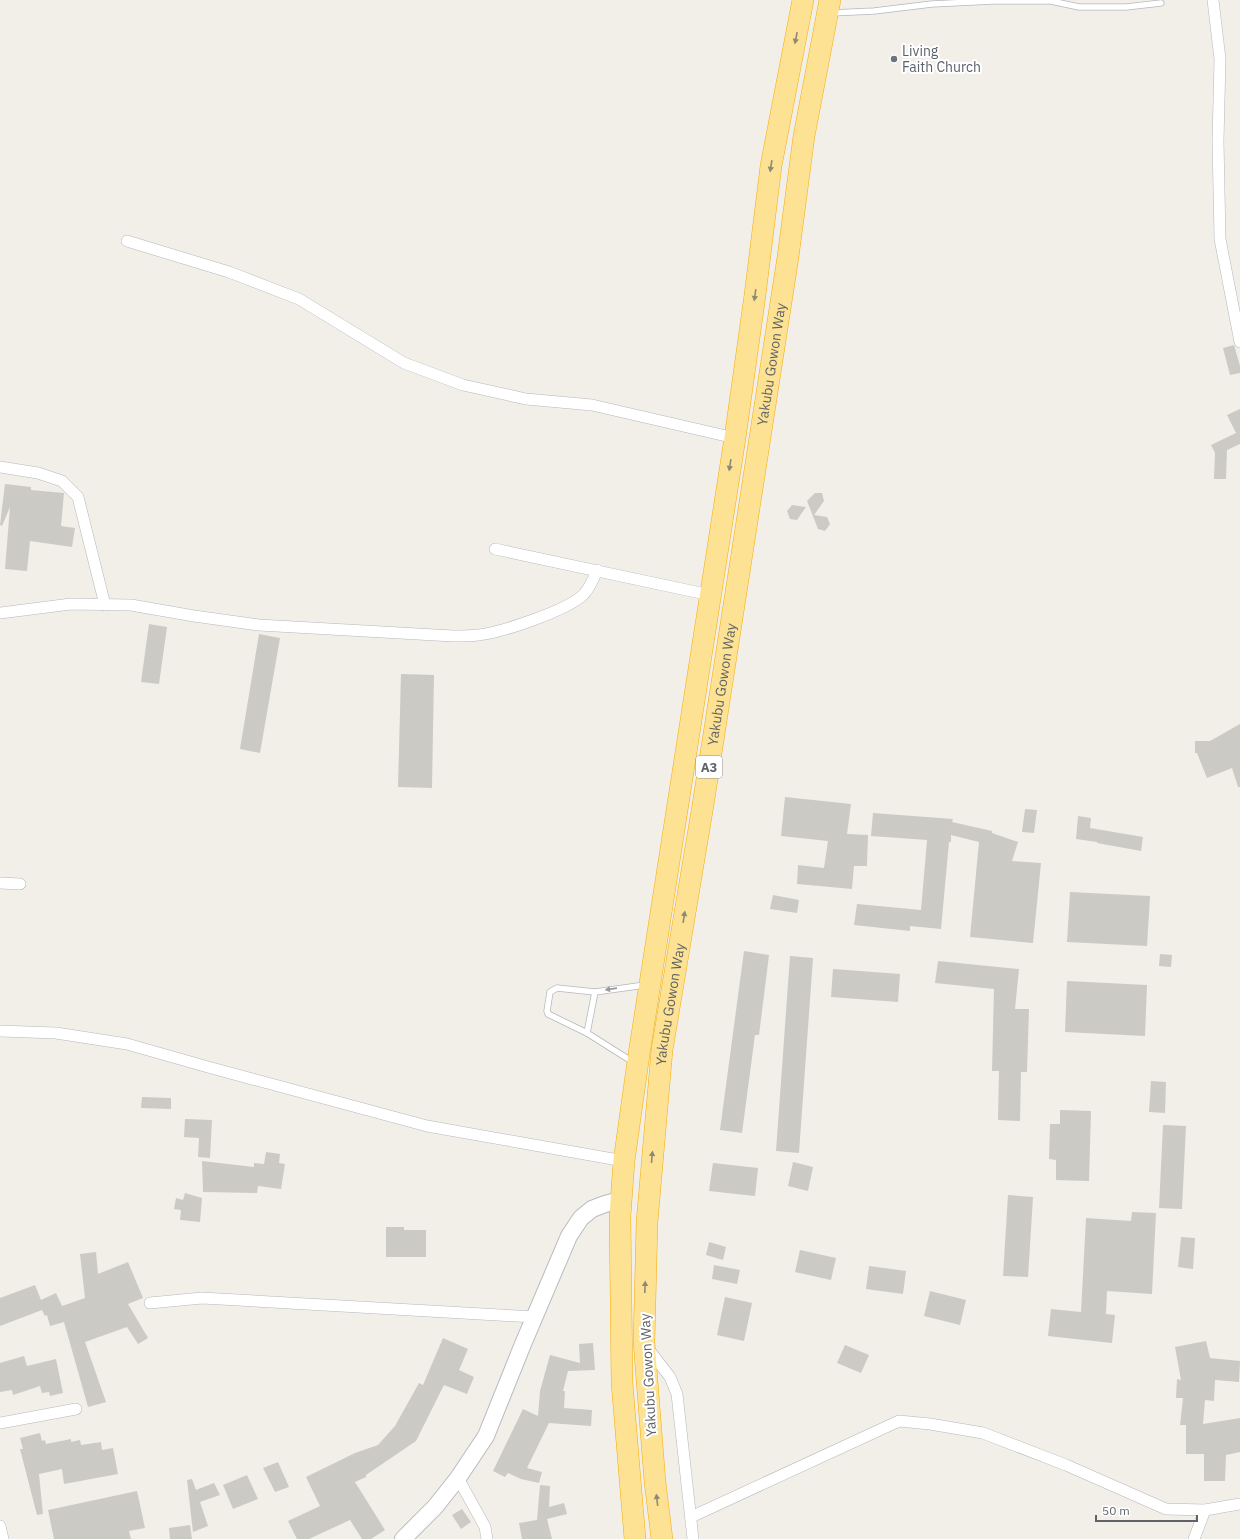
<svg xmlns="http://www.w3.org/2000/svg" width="1240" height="1539" viewBox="0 0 1240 1539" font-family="'IBM Plex Sans',sans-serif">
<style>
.building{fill:#cccac5}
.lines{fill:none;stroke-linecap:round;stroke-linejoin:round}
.lane-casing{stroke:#b5b8bc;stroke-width:7}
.street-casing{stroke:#b5b8bc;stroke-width:12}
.secondary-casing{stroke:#b6babf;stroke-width:18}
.highway-casing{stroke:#f9ab00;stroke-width:22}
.lane{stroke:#fff;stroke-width:5.5}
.street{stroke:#fff;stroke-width:11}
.secondary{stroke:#fff;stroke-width:16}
.highway{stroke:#fde293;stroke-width:21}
.oneway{fill:#8e8975}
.oneway2{fill:#979a9d}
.worship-dot{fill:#6b7280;stroke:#fff;stroke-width:1.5}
.labels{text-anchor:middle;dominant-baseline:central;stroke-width:4;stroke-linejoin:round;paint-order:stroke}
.shield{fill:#fff;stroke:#8f9295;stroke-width:1}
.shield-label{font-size:13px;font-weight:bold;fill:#5f6368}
.worship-label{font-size:14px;fill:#5b616d;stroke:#fff;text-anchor:start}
.street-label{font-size:14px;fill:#5f6368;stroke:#fff}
</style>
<rect width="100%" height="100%" fill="#f1efe8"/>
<g class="building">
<polygon points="1234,345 1240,366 1240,373 1230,375 1223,348"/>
<polygon points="1240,409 1240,444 1227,450 1226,479 1214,479 1215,453 1211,445 1236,433 1227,415"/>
<polygon points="5,484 31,487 31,490 64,493 61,526 75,528 72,547 30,541 27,571 5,569 10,507 2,526 0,525"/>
<polygon points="815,493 822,493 824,501 814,515 827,517 830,524 825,531 818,529 807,501"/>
<polygon points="792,505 806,507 797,520 790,519 787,511"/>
<polygon points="149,624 167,627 159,684 141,682"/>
<polygon points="259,634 280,638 260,753 240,749"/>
<polygon points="401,674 434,675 432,788 398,787"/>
<polygon points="1240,724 1240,787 1238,787 1232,768 1207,778 1197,753 1195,753 1195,741 1210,741"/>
<polygon points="785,797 851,804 847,834 868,835 867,866 854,866 852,889 797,884 798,865 824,868 828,841 781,836"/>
<polygon points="1025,809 1037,810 1034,833 1022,832"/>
<polygon points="873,813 953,819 952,822 992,831 992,833 1018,842 1012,861 1041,863 1033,943 970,937 979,842 951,835 951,842 949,842 941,929 910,926 910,931 854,925 857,904 921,910 927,840 871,836"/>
<polygon points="1078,816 1091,818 1090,828 1143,837 1141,851 1097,843 1097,842 1076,839"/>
<polygon points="1070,892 1150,896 1147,946 1067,942"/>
<polygon points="773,895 799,900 797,913 770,909"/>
<polygon points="744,951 769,955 759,1035 755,1035 742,1133 720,1130"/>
<polygon points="1160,954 1172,955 1171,967 1159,966"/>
<polygon points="790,956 813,958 799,1153 776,1151"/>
<polygon points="938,961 1019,969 1015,1009 1029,1009 1027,1072 1021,1072 1020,1121 998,1120 999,1071 992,1071 994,989 935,983"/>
<polygon points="833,969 900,974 898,1002 831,997"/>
<polygon points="1067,981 1147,985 1145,1036 1065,1032"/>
<polygon points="1151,1081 1166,1082 1165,1113 1149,1112"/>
<polygon points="142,1097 171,1098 171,1109 141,1108"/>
<polygon points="1060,1110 1091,1111 1089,1181 1056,1180 1056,1160 1049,1159 1050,1124 1060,1124"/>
<polygon points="185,1119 212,1120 210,1158 198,1157 199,1138 184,1137"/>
<polygon points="1163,1125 1186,1126 1182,1209 1159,1208"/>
<polygon points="266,1152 280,1154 279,1163 285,1164 281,1189 258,1186 257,1193 203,1192 202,1161 254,1167 254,1163 264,1164"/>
<polygon points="793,1162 813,1167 808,1191 788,1186"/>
<polygon points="713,1163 758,1168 755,1196 709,1191"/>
<polygon points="185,1193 202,1198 200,1222 180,1220 181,1210 174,1209 176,1198 183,1200"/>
<polygon points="1008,1195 1033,1197 1028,1277 1003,1276"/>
<polygon points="1132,1212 1156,1213 1152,1294 1107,1291 1106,1314 1115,1315 1112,1343 1048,1336 1051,1309 1081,1312 1086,1218 1131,1221"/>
<polygon points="386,1227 404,1227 404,1230 426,1230 426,1257 386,1257"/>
<polygon points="1181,1237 1195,1238 1193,1269 1178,1267"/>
<polygon points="709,1242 726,1247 723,1260 706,1255"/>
<polygon points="800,1250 836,1258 831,1280 795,1272"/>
<polygon points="96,1252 98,1274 128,1262 143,1298 128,1304 148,1338 138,1344 127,1327 85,1342 106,1402 88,1407 64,1322 50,1326 47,1315 45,1316 42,1310 0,1326 0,1298 35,1285 41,1300 56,1293 62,1306 85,1298 80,1254"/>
<polygon points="714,1265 740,1270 737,1284 712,1279"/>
<polygon points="869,1266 906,1271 903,1294 866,1289"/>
<polygon points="930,1291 966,1300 960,1325 924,1316"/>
<polygon points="725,1297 752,1303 744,1341 717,1335"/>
<polygon points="443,1338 468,1349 459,1370 474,1377 467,1394 444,1385 416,1441 366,1475 366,1477 355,1482 385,1530 371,1539 362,1539 350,1520 309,1539 297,1539 288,1521 320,1506 306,1477 355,1453 378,1445 395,1426 419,1383 423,1385"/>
<polygon points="1206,1341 1210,1358 1240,1361 1239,1382 1215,1380 1214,1401 1205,1400 1203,1424 1240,1418 1240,1452 1226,1455 1225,1481 1204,1481 1204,1454 1186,1454 1186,1425 1180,1425 1183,1398 1176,1398 1177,1379 1181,1380 1175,1347"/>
<polygon points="593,1343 595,1370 568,1371 563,1391 565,1391 564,1408 592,1410 591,1426 549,1423 527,1468 542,1472 539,1483 521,1479 508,1473 505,1477 493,1471 523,1409 538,1416 540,1391 550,1355 580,1363 579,1344"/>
<polygon points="845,1345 869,1355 861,1373 837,1363"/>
<polygon points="24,1356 27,1366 56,1359 63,1393 50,1396 49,1392 42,1393 40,1386 13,1395 12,1390 0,1392 0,1363"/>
<polygon points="40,1433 42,1441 45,1440 46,1444 71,1439 71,1442 80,1440 81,1445 101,1442 102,1450 113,1448 118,1474 64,1484 62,1469 39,1474 43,1514 37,1515 20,1449 23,1449 20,1438"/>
<polygon points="278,1462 289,1487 275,1492 263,1468"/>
<polygon points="247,1475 258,1499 233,1509 223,1485"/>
<polygon points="192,1479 196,1490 214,1483 220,1495 200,1502 208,1526 193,1532 187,1480"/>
<polygon points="540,1485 550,1486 549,1507 564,1503 567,1514 547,1519 552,1539 522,1539 519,1523 537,1520"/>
<polygon points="137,1491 145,1528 129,1531 131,1539 54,1539 48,1510"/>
<polygon points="462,1509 471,1522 461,1529 452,1515"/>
<polygon points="190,1525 192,1539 170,1539 169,1528"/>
</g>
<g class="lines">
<g class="lane-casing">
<g id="lane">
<polyline points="831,13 874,11 932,4 993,1 1051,1 1079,7 1126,7 1161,3"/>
<polyline points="587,1033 548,1014 547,1011 550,992 557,988 595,992"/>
<polyline points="633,1062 587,1033 595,992 645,985"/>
</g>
</g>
<g class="street-casing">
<g id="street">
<polyline points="1213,0 1220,59 1218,141 1220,239 1240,342"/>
<polyline points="127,241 229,272 299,299 404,363 463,385 526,399 592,405 735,438"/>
<polyline points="0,467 38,473 62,481 78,497 105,605"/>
<polyline points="495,549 710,595"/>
<path d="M 0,613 L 71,604 L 131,605 L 194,616 L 259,625 L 453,636 C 461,636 470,636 478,635 C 500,633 569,610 584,594 C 590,587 594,578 597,570"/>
<polyline points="0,883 20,884"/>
<polyline points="0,1031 56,1033 127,1044 208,1067 427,1126 624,1161"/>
<polyline points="150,1303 202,1298 534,1317"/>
<polyline points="646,1346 670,1377 677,1394 693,1539"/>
<polyline points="0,1423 76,1409"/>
<polyline points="458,1478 485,1527 487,1539"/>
<polyline points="691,1517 899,1421 930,1424 983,1433 1066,1465 1166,1509 1205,1510 1240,1504"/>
<polyline points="0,1526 3,1539"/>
<polyline points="1194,1539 1205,1510"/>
</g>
</g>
<g class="secondary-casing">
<polyline id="secondary" points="403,1539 435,1507 458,1478 486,1436 523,1344 569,1236 581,1218 592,1209 605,1204 620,1200"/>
</g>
<g class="highway-casing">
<g id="highway">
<polyline points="635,1539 622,1383 620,1216 624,1161 639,1054 735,438 755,295 771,166 803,0"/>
<path id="s1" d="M 662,1539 L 655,1482 L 644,1342 L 647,1222 L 662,1050 L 703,805 L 788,257 L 804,136 L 830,0"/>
</g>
</g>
<use href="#lane" class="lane"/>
<use href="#street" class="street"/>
<use href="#secondary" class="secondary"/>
<use href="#highway" class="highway"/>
</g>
<defs><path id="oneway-solid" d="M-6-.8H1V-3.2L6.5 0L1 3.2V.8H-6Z"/></defs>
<g class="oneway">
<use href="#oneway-solid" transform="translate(796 38) rotate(101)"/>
<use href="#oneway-solid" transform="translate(771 166) rotate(99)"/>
<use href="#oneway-solid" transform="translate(755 295) rotate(98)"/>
<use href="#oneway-solid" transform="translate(730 465) rotate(99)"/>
<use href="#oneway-solid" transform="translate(684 917) rotate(-81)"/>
<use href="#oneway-solid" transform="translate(652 1157) rotate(-85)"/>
<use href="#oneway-solid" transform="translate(645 1287) rotate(-88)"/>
<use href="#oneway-solid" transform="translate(657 1500) rotate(-97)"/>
</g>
<use class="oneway2" href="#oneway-solid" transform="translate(611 989) rotate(172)"/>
<circle class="worship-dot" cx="894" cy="59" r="4"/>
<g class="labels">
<rect class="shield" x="696" y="756" width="26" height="22" rx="3"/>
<g class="shield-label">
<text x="709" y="767">A3</text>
</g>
<g class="worship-label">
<text x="902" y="51">Living<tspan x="902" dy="16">Faith Church</tspan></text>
</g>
<g class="street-label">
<text stroke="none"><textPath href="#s1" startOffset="1185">Yakubu Gowon Way</textPath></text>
<text stroke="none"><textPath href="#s1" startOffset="861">Yakubu Gowon Way</textPath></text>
<text stroke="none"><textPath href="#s1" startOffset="537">Yakubu Gowon Way</textPath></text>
<text transform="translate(648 1375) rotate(-93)">Yakubu Gowon Way</text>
</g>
</g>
<path d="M1096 1515v6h101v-6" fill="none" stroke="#5f6368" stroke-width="2"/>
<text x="1102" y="1515" font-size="12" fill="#5f6368" stroke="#ffffff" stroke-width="3" paint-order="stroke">50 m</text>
</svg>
